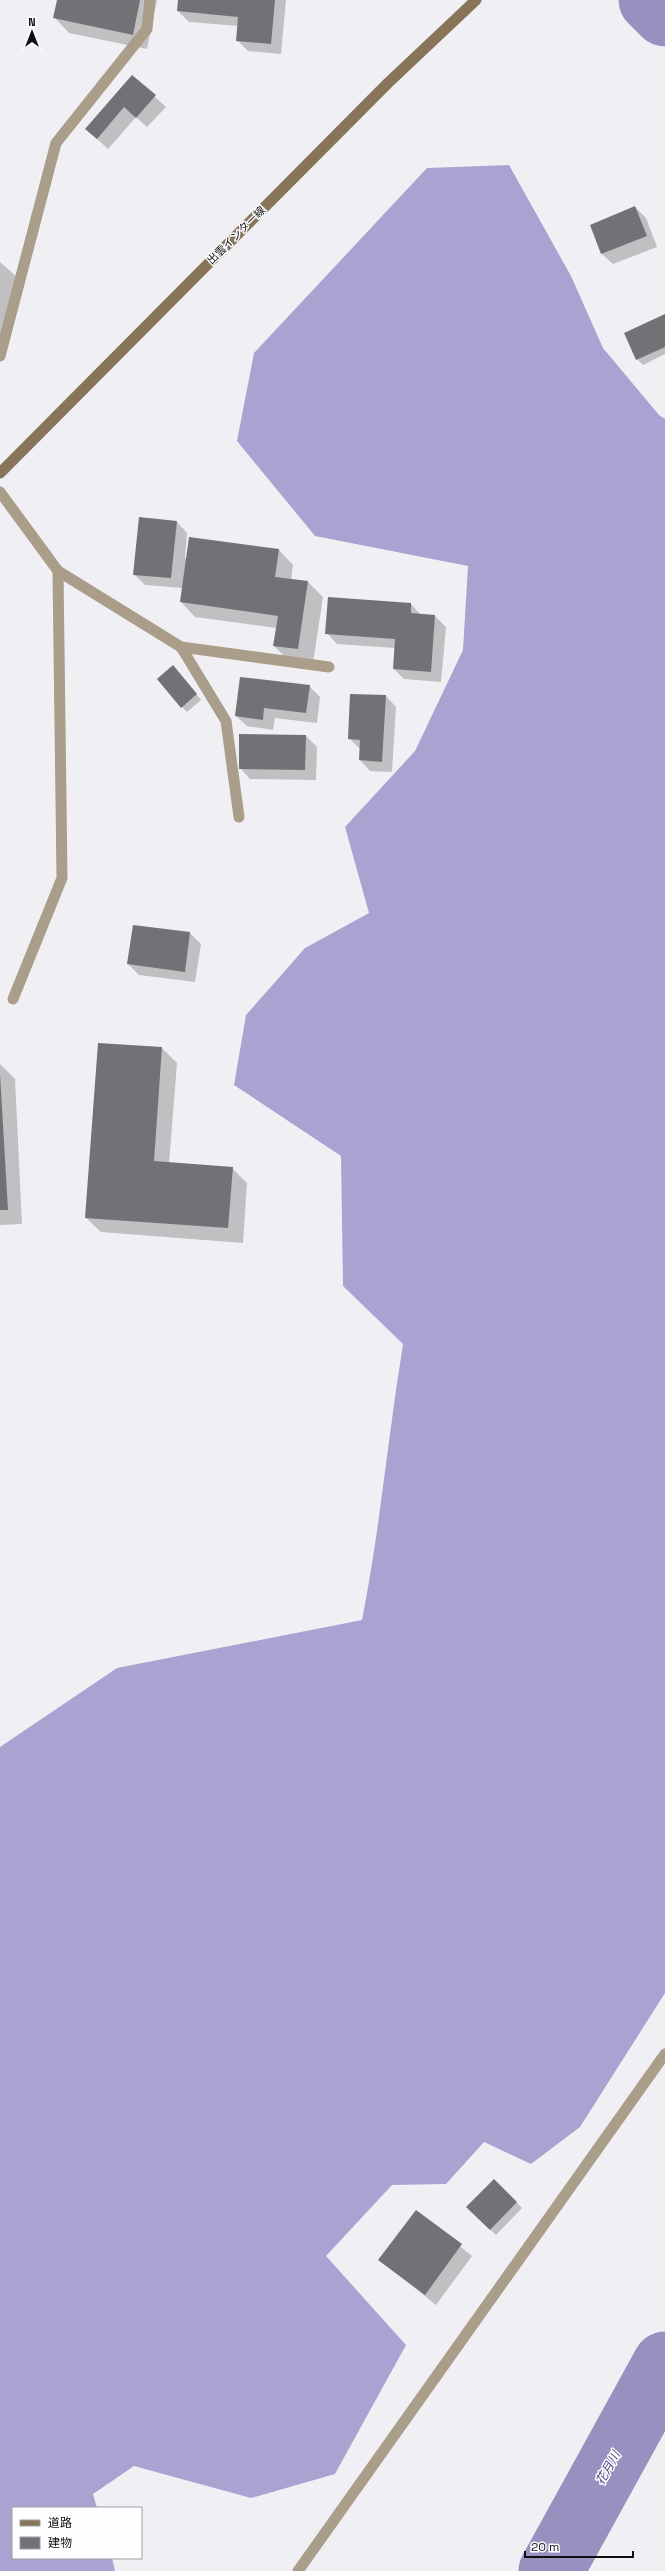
<svg xmlns="http://www.w3.org/2000/svg" width="665" height="2571" viewBox="0 0 665 2571" font-family="'Space Grotesk','Noto Sans JP',sans-serif">
<style>
.forest{fill:#aaa3d2}
.shadow{fill:#0003}
.lines{fill:none;stroke-linecap:round;stroke-linejoin:round}
.river{stroke:#9890bf;stroke-width:65}
.building{fill:#727175}
.minor{stroke:#aa9d8a;stroke-width:11}
.secondary{stroke:#887559;stroke-width:11}
.labels{text-anchor:middle;dominant-baseline:central;stroke-width:3;stroke-linejoin:round;paint-order:stroke}
.street-label{font-size:11px;fill:#0f0f10;stroke:#fefdff}
.water-label{font-size:12px;font-style:italic;fill:#50437f;stroke:#fefdff}
</style>
<rect width="100%" height="100%" fill="#f0f0f4"/>
<path class="forest" d="M 509,165 L 571,276 L 603,348 L 659,415 L 665,419 L 665,1993 L 580,2127 L 531,2164 L 484,2142 L 446,2184 L 392,2185 L 326,2256 L 406,2345 L 335,2474 L 251,2498 L 134,2466 L 93,2494 L 97,2508 L 13,2508 L 13,2558 L 112,2558 L 115,2571 L 0,2571 L 0,1747 L 117,1668 L 362,1620 C 380,1529 388,1436 403,1344 L 343,1286 L 341,1156 L 234,1085 L 246,1015 L 305,948 L 369,913 L 345,827 L 415,751 L 463,650 L 468,566 L 315,536 L 237,441 L 254,353 L 427,168 Z"/>
<g class="shadow">
<polygon points="58,0 157,0 147,49 69,33 55,18"/>
<polygon points="179,0 286,0 281,54 248,51 237,40 239,26 189,22 178,11"/>
<polygon points="132,76 166,107 147,127 136,117 108,149 86,129"/>
<polygon points="635,207 646,218 657,247 613,264 602,254 591,225"/>
<polygon points="0,262 17,277 0,345"/>
<polygon points="665,315 665,354 643,365 637,359"/>
<polygon points="177,522 187,533 185,558 279,550 293,565 291,580 308,582 323,597 313,663 289,661 274,646 277,628 195,617 181,602 183,588 145,585 134,574"/>
<polygon points="411,604 421,615 435,616 446,627 441,682 404,679 394,669 395,648 337,644 327,633"/>
<polygon points="178,672 201,700 187,712 182,707"/>
<polygon points="309,686 320,697 317,723 275,718 273,730 247,726 236,716"/>
<polygon points="386,696 396,707 392,772 370,771 360,760 360,749 349,738"/>
<polygon points="306,736 317,747 316,780 250,779 240,768"/>
<polygon points="134,926 190,933 201,944 195,982 139,975 128,964"/>
<polygon points="99,1044 162,1048 177,1063 169,1164 232,1168 247,1183 243,1243 101,1232 86,1218"/>
<polygon points="0,1064 15,1079 22,1224 0,1225"/>
<polygon points="494,2180 522,2208 496,2235 467,2207"/>
<polygon points="416,2211 472,2256 436,2305 380,2260"/>
</g>
<g class="lines">
<g class="river">
<polyline points="651,0 665,14"/>
<polyline points="551,2571 665,2364"/>
</g>
</g>
<g class="building">
<polygon points="57,0 140,0 133,35 53,18"/>
<polygon points="178,0 275,0 271,44 236,41 238,17 177,11"/>
<polygon points="132,75 156,95 136,118 124,107 97,139 85,129"/>
<polygon points="635,206 647,236 601,254 590,225"/>
<polygon points="665,314 665,347 636,360 624,333"/>
<polygon points="139,517 177,521 171,578 133,575"/>
<polygon points="189,537 279,549 275,577 308,581 298,649 273,646 278,616 180,602"/>
<polygon points="328,597 411,603 411,613 435,615 431,672 393,669 395,639 325,634"/>
<polygon points="173,665 197,694 181,708 157,679"/>
<polygon points="240,677 310,685 306,713 264,708 263,720 235,716"/>
<polygon points="350,694 386,695 382,762 359,760 360,740 348,739"/>
<polygon points="239,734 306,735 305,770 239,769"/>
<polygon points="133,925 190,932 185,972 127,964"/>
<polygon points="98,1043 162,1047 154,1161 233,1167 228,1228 85,1218"/>
<polygon points="0,1074 8,1210 0,1210"/>
<polygon points="494,2179 517,2202 490,2230 466,2207"/>
<polygon points="416,2210 462,2244 425,2295 378,2260"/>
</g>
<g class="lines">
<g class="minor">
<polyline points="0,356 56,143 147,29 150,0"/>
<polyline points="0,492 58,571 62,878 13,999"/>
<polyline points="58,571 181,647 329,667"/>
<polyline points="181,647 226,721 239,817"/>
<polyline points="298,2571 665,2054"/>
</g>
<polyline class="secondary" points="0,473 388,83 476,0"/>
</g>
<g class="labels">
<g class="street-label">
<text transform="translate(236 235) rotate(-45)">出雲インター線</text>
</g>
<g class="water-label">
<text transform="translate(608 2468) rotate(-61)">花月川</text>
</g>
</g>
<rect x="12" y="2507" width="130" height="52" fill="#fefdff" stroke="#9e9e9f"/>
<rect x="20" y="2520" width="20" height="6" fill="#887559" stroke="#9e9e9f"/>
<text x="48" y="2527" font-size="12" fill="#0f0f10">道路</text>
<rect x="20" y="2537" width="20" height="12" fill="#727175" stroke="#9e9e9f"/>
<text x="48" y="2547" font-size="12" fill="#0f0f10">建物</text>
<g transform="translate(32 32)" stroke="#fefdff" stroke-width="3" paint-order="stroke">
<path d="M0-3L7 15L0 10L-7 15Z" fill="#0f0f10"/>
<text y="-6" font-size="11" font-weight="bold" text-anchor="middle" fill="#0f0f10">N</text>
</g>
<path d="M525 2551v6h108v-6" fill="none" stroke="#0f0f10" stroke-width="2"/>
<text x="531" y="2551" font-size="12" fill="#0f0f10" stroke="#fefdff" stroke-width="3" paint-order="stroke">20 m</text>
</svg>
